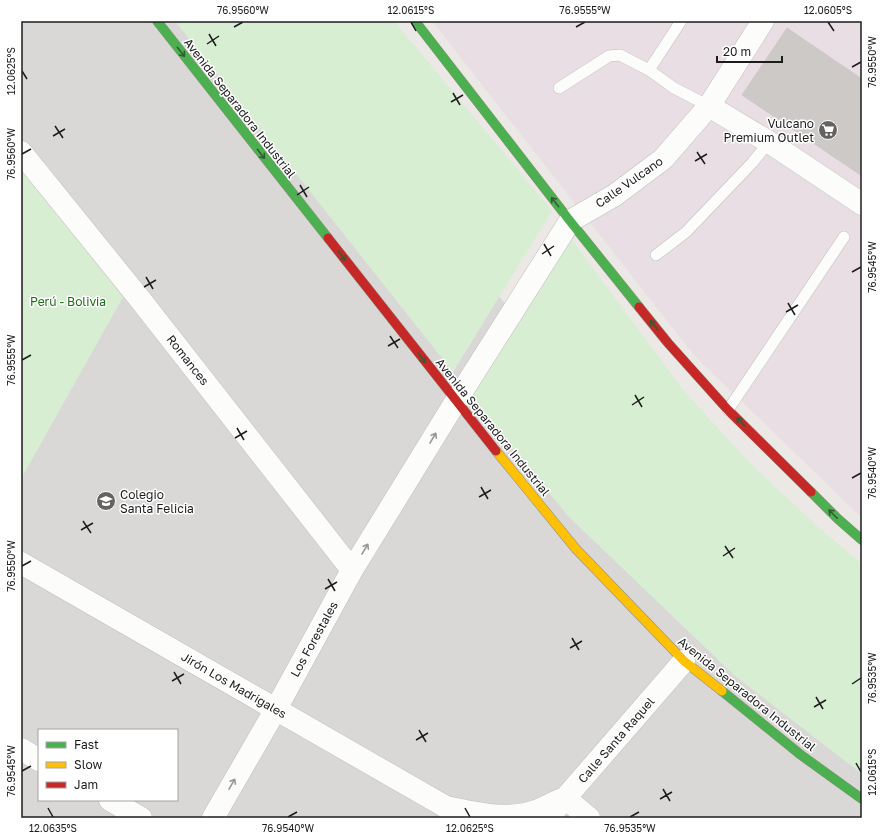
<svg xmlns="http://www.w3.org/2000/svg" width="883" height="839" viewBox="0 0 883 839" font-family="'Golos Text',sans-serif">
<style>
.residential{fill:#dad8d7;fill-rule:evenodd}
.industrial{fill:#e8dee4}
.park{fill:#d7eed3}
.building{fill:#ccc9c6;stroke:#cecac7}
.lines{fill:none;stroke-linecap:round;stroke-linejoin:round}
.lane-casing{stroke:#c0bfbd;stroke-width:12}
.street-casing{stroke:#c0bfbd;stroke-width:23}
.fast-casing{stroke:#93917f;stroke-width:10}
.slow-casing{stroke:#93917f;stroke-width:10}
.jam-casing{stroke:#93917f;stroke-width:10}
.lane{stroke:#fcfcfb;stroke-width:11}
.street{stroke:#fcfcfb;stroke-width:22}
.fast{stroke:#4caf50;stroke-width:9}
.slow{stroke:#ffc107;stroke-width:9}
.jam{stroke:#c62828;stroke-width:9}
.oneway{stroke:#325e33}
.oneway2{stroke:#979797}
.ticks{fill:none;stroke:#1c1c1c;stroke-width:1.5}
.labels{text-anchor:middle;dominant-baseline:central;stroke-width:3;stroke-linejoin:round;paint-order:stroke}
.street-label{font-size:12px;fill:#1c1c1c;stroke:#fff}
.poi-label{font-size:12px;fill:#1c1c1c;stroke:#fff;text-anchor:end}
.park-label{font-size:12px;fill:#1b6f16;stroke:#fff}
.neatline{fill:none;stroke:#1c1c1c;stroke-width:1.5}
.ticks-label{font-size:10px;text-anchor:middle;fill:#1c1c1c}
</style>
<rect width="100%" height="100%" fill="#ebe8e5"/>
<path class="residential" d="M 21,21 L 278,21 L 329,91 L 788,645 L 862,700 L 862,818 L 21,818 ZM 39,730 L 177,730 L 177,800 L 39,800 Z"/>
<polygon class="industrial" points="432,21 862,21 862,518 694,355"/>
<g class="park">
<polygon points="175,21 394,21 552,211 453,372"/>
<polygon points="21,166 123,297 21,479"/>
<polygon points="569,236 684,391 749,462 819,528 862,564 862,774 734,675 569,517 468,396"/>
</g>
<polygon class="building" points="787,28 862,79 862,176 742,95"/>
<g class="lines">
<g class="lane-casing">
<g id="lane">
<polyline points="649,70 681,21"/>
<polyline points="559,88 609,56 620,55 649,70 674,88 709,106"/>
<polyline points="656,255 686,232 752,163 769,142"/>
<polyline points="728,410 844,237"/>
</g>
</g>
<g class="street-casing">
<g id="street">
<polyline points="709,106 769,142 862,204"/>
<polyline points="21,152 139,298 352,570"/>
<polyline points="21,563 446,807 459,818"/>
<polyline points="21,749 39,760"/>
<polyline points="110,800 141,818"/>
<path d="M 446,807 C 476,813 507,821 536,811 C 546,807 555,802 565,798 L 589,818"/>
<polyline points="213,818 276,709 352,570 456,401 570,221 615,195 663,159 709,106 763,21"/>
<polyline points="548,818 684,661"/>
</g>
</g>
<g class="fast-casing">
<g id="fast">
<polyline points="157,21 328,238"/>
<polyline points="415,21 570,221 639,307"/>
<polyline points="811,492 838,519 862,540"/>
<polyline points="722,691 801,755 862,799"/>
</g>
</g>
<g class="slow-casing">
<polyline id="slow" points="496,451 576,549 684,661 722,691"/>
</g>
<g class="jam-casing">
<g id="jam">
<polyline points="328,238 496,451"/>
<polyline points="639,307 668,343 728,410 811,492"/>
</g>
</g>
<use href="#lane" class="lane"/>
<use href="#street" class="street"/>
<use href="#fast" class="fast"/>
<use href="#slow" class="slow"/>
<use href="#jam" class="jam"/>
</g>
<defs><path id="oneway-shaft" d="M-6 0H5M1.5-3L5.5 0L1.5 3" fill="none" stroke-width="1.6" stroke-linecap="round" stroke-linejoin="round"/></defs>
<g class="oneway">
<use href="#oneway-shaft" transform="translate(181 52) rotate(52)"/>
<use href="#oneway-shaft" transform="translate(261 154) rotate(52)"/>
<use href="#oneway-shaft" transform="translate(555 202) rotate(-128)"/>
<use href="#oneway-shaft" transform="translate(342 256) rotate(52)"/>
<use href="#oneway-shaft" transform="translate(654 325) rotate(-129)"/>
<use href="#oneway-shaft" transform="translate(422 358) rotate(52)"/>
<use href="#oneway-shaft" transform="translate(741 422) rotate(-135)"/>
<use href="#oneway-shaft" transform="translate(833 514) rotate(-135)"/>
</g>
<g class="oneway2">
<use href="#oneway-shaft" transform="translate(433 438) rotate(-59)"/>
<use href="#oneway-shaft" transform="translate(365 549) rotate(-59)"/>
<use href="#oneway-shaft" transform="translate(232 784) rotate(-60)"/>
</g>
<path class="ticks" d="M 411,22 L 416,31M 828,22 L 834,31M 234,27 L 243,22M 576,27 L 585,22M 209,34 L 216,46M 207,44 L 219,36M 852,67 L 861,62M 22,71 L 27,79M 453,93 L 460,105M 451,102 L 463,95M 55,126 L 63,138M 53,136 L 65,129M 697,152 L 705,164M 22,154 L 31,149M 695,161 L 707,154M 300,185 L 307,197M 297,195 L 309,187M 544,244 L 551,256M 542,254 L 554,246M 852,272 L 861,267M 146,277 L 153,289M 144,287 L 156,280M 788,303 L 795,315M 786,312 L 798,305M 390,336 L 398,348M 388,346 L 400,339M 22,360 L 31,355M 635,395 L 642,407M 632,405 L 644,397M 237,428 L 244,440M 235,438 L 247,431M 852,478 L 861,473M 481,487 L 488,499M 479,497 L 491,490M 83,521 L 91,533M 81,530 L 93,523M 725,546 L 733,558M 723,556 L 735,548M 22,566 L 31,561M 328,579 L 335,591M 325,589 L 337,582M 572,638 L 579,650M 570,648 L 582,641M 174,672 L 181,684M 172,681 L 184,674M 852,684 L 861,678M 816,697 L 823,709M 814,707 L 826,700M 419,730 L 426,742M 416,740 L 428,733M 856,763 L 861,772M 22,771 L 31,766M 663,789 L 670,801M 660,799 L 672,792M 48,808 L 53,817M 465,808 L 470,817M 288,817 L 297,812M 630,817 L 639,812"/>
<defs>
<g id="supermarket-disc" transform="scale(1)"><circle r="9.5" fill="#646362" stroke="#fff"/><path d="M-6-5.5h2.5l.6 2H6L4.5 2H-2.5L-4.4-4H-6ZM-1.5 3.2a1.3 1.3 0 1 0 .1 0ZM3 3.2a1.3 1.3 0 1 0 .1 0Z" fill="#fff"/></g>
<g id="school-disc" transform="scale(1)"><circle r="9.5" fill="#646362" stroke="#fff"/><path d="M0-5L7-2L0 1L-7-2ZM-4 1L0 2.5L4 1V4Q0 6-4 4Z" fill="#fff"/></g>
</defs>
<g fill-rule="evenodd">
<use href="#supermarket-disc" x="828" y="130"/>
<use href="#school-disc" x="106" y="501"/>
</g>
<g class="labels">
<g class="street-label">
<text transform="translate(240 108) rotate(52)">Avenida Separadora Industrial</text>
<text transform="translate(629 182) rotate(-35)">Calle Vulcano</text>
<text transform="translate(188 360) rotate(52)">Romances</text>
<text transform="translate(493 427) rotate(51)">Avenida Separadora Industrial</text>
<text transform="translate(314 639) rotate(-61)">Los Forestales</text>
<text transform="translate(234 685) rotate(30)">Jirón Los Madrigales</text>
<text transform="translate(747 694) rotate(39)">Avenida Separadora Industrial</text>
<text transform="translate(616 740) rotate(-49)">Calle Santa Raquel</text>
</g>
<g class="poi-label">
<text x="814" y="123">Vulcano<tspan x="814" dy="14">Premium Outlet</tspan></text>
<text x="120" y="494" text-anchor="start">Colegio<tspan x="120" dy="14">Santa Felicia</tspan></text>
</g>
<g class="park-label">
<text x="68" y="301">Perú - Bolivia</text>
</g>
</g>
<rect width="883" height="839" fill="none" stroke="#ffffff" stroke-width="44"/>
<rect x="38" y="729" width="140" height="72" fill="#ffffff" stroke="#a4a4a4"/>
<rect x="46" y="742" width="20" height="6" fill="#4caf50" stroke="#a4a4a4"/>
<text x="74" y="749" font-size="12" fill="#1c1c1c">Fast</text>
<rect x="46" y="762" width="20" height="6" fill="#ffc107" stroke="#a4a4a4"/>
<text x="74" y="769" font-size="12" fill="#1c1c1c">Slow</text>
<rect x="46" y="782" width="20" height="6" fill="#c62828" stroke="#a4a4a4"/>
<text x="74" y="789" font-size="12" fill="#1c1c1c">Jam</text>
<path d="M717 56v6h65v-6" fill="none" stroke="#1c1c1c" stroke-width="2"/>
<text x="723" y="56" font-size="12" fill="#1c1c1c" stroke="#ffffff" stroke-width="3" paint-order="stroke">20 m</text>
<rect x="22" y="22" width="839" height="795" class="neatline"/>
<g class="ticks-label">
<text x="243" y="14">76.9560°W</text>
<text x="411" y="14">12.0615°S</text>
<text x="585" y="14">76.9555°W</text>
<text x="828" y="14">12.0605°S</text>
<text transform="translate(872 62) rotate(-90)" y="4">76.9550°W</text>
<text transform="translate(11 71) rotate(-90)" y="4">12.0625°S</text>
<text transform="translate(11 154) rotate(-90)" y="4">76.9560°W</text>
<text transform="translate(872 267) rotate(-90)" y="4">76.9545°W</text>
<text transform="translate(11 360) rotate(-90)" y="4">76.9555°W</text>
<text transform="translate(872 473) rotate(-90)" y="4">76.9540°W</text>
<text transform="translate(11 566) rotate(-90)" y="4">76.9550°W</text>
<text transform="translate(872 678) rotate(-90)" y="4">76.9535°W</text>
<text transform="translate(11 771) rotate(-90)" y="4">76.9545°W</text>
<text transform="translate(872 772) rotate(-90)" y="4">12.0615°S</text>
<text x="53" y="832">12.0635°S</text>
<text x="288" y="832">76.9540°W</text>
<text x="470" y="832">12.0625°S</text>
<text x="630" y="832">76.9535°W</text>
</g>
</svg>
